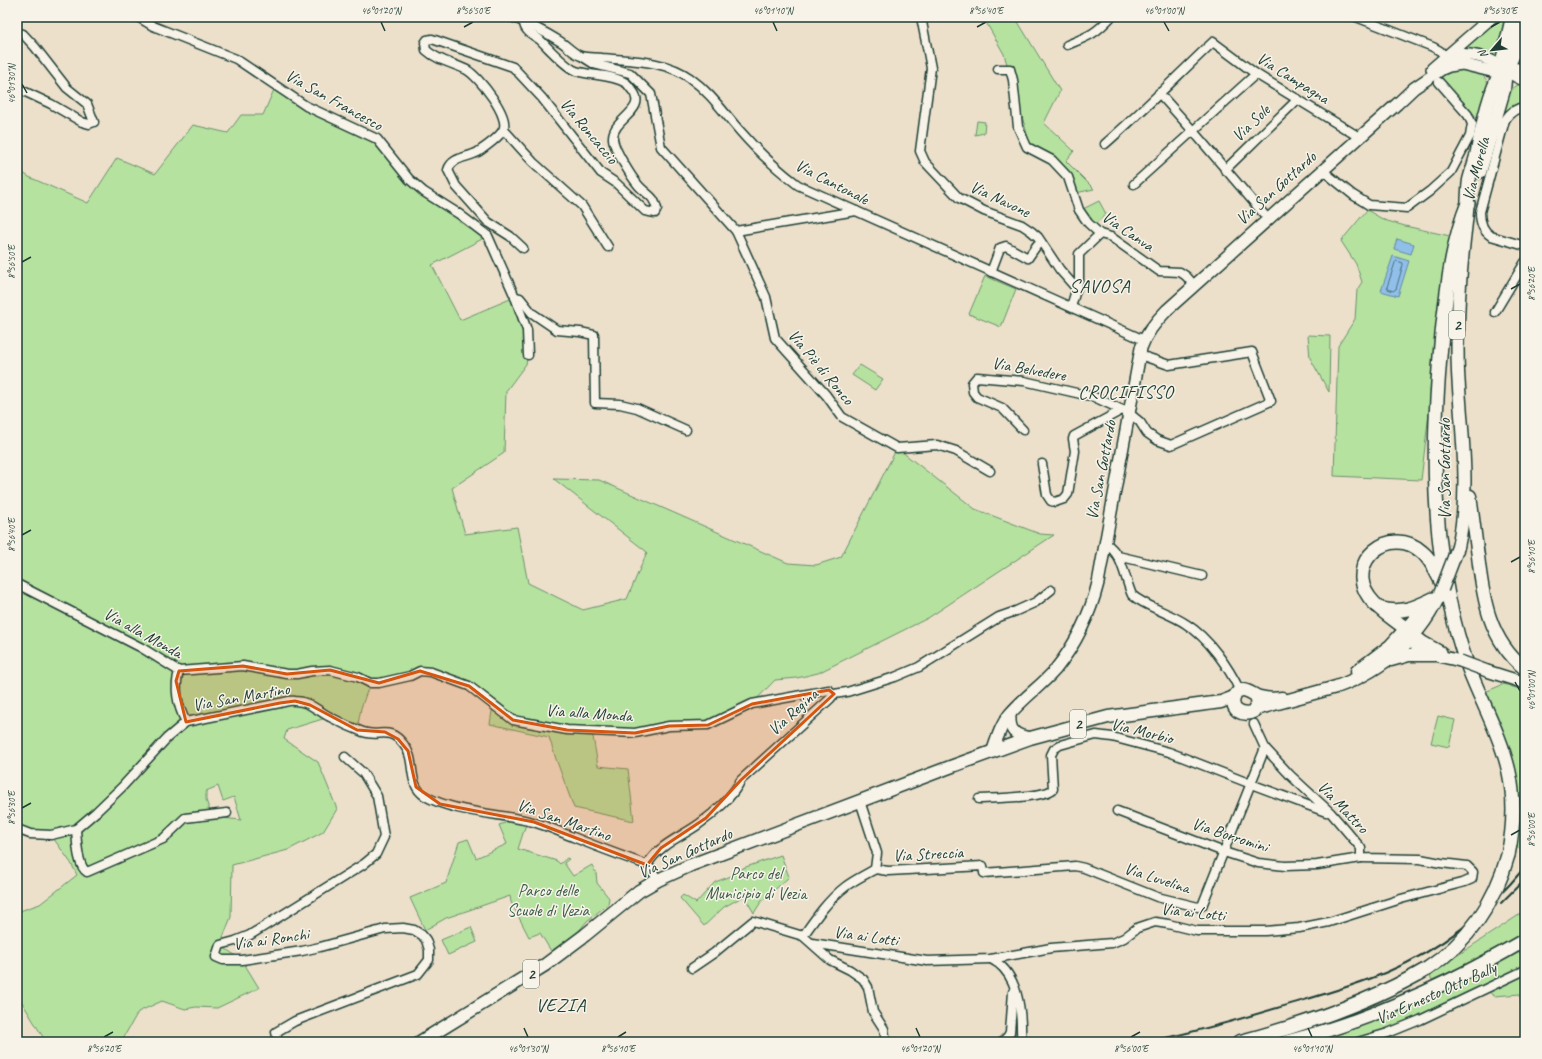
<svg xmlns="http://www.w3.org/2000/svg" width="1542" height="1059" viewBox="0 0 1542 1059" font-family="Caveat,sans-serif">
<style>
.green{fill:#b6e2a0;stroke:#6a906a;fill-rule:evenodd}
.water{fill:#90bfea;stroke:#638ba1}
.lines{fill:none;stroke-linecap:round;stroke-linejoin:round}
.shore{stroke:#4c717d;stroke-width:1}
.minor-casing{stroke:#1f3d34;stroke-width:11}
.secondary-casing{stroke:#1f3d34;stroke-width:14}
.primary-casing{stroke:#1f3d34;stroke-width:15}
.trunk-casing{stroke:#1f3d34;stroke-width:16}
.minor{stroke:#f7f3e8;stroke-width:8}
.secondary{stroke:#f7f3e8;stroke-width:11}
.primary{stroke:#f7f3e8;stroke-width:12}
.trunk{stroke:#f7f3e8;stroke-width:13}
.rail{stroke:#1f3d34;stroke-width:2}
.secondary-bridge-casing{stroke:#1f3d34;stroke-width:14;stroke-linecap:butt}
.primary-bridge-casing{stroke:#1f3d34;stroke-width:15;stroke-linecap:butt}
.trunk-bridge-casing{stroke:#1f3d34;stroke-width:16;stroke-linecap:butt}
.secondary-bridge{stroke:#f7f3e8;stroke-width:11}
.primary-bridge{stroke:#f7f3e8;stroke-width:12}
.trunk-bridge{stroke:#f7f3e8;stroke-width:13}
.marked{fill:#d45610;fill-opacity:0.2;stroke:#d45610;stroke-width:3;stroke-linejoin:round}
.ticks{fill:none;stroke:#1f3d34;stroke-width:1.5}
.labels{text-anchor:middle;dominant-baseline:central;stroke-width:3;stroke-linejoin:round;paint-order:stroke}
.shield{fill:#f7f3e8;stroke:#60746a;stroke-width:1}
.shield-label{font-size:16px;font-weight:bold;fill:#1f3d34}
.street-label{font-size:17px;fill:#1f3d34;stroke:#f7f3e8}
.park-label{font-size:17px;fill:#3d5e4a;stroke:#f7f3e8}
.neighbourhood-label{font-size:18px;letter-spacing:1px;fill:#1f3d34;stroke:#f7f3e8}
.quarter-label{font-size:19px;letter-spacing:1px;fill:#1f3d34;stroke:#f7f3e8}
.neatline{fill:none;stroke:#1f3d34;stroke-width:1.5}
.ticks-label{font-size:10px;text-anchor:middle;fill:#1f3d34}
</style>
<rect width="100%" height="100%" fill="#ece0cb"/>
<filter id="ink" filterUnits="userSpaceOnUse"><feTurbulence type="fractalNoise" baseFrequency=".025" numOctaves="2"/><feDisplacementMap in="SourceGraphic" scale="8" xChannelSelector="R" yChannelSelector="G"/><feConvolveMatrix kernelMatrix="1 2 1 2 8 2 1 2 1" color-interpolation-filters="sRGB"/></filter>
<g filter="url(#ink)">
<g class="green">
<polygon points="983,17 1015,17 1060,91 1044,123 1074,151 1066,161 1094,189 1076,193 1069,176 1051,154 1030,144 1004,54"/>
<polygon points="1498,17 1507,17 1499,59 1462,50"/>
<path d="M 1460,69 C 1466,70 1474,70 1479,73 C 1497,82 1484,108 1481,122 L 1438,75 Z"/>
<path d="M 276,85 L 306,106 L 377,139 L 409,179 L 488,236 L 432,265 L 460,320 L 515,297 L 527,330 L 528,355 L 526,364 L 506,391 L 504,453 L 452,488 L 465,534 L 517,527 L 528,583 L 583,610 L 627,599 L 647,552 L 554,479 L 599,480 L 788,563 L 816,565 L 841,557 L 897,448 L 975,509 L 1040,534 L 1054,535 L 928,618 L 818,673 L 797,678 L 775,680 L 752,704 L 708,725 L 635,733 L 592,731 L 598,766 L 628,769 L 634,821 L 574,808 L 556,759 L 549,737 L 490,724 L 493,705 L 469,686 L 431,672 L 370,683 L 361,708 L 357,730 L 329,717 L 287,730 L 284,739 L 318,762 L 337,809 L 323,832 L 288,850 L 232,865 L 231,917 L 220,945 L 242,960 L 259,988 L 217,1008 L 196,1007 L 185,1009 L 162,1001 L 138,1012 L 121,1042 L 46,1042 L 17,994 L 17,912 L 40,904 L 77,875 L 71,863 L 51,835 L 17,829 L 17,169 L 29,177 L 88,203 L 117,158 L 155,174 L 193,125 L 228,133 L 241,115 L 263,115 ZM 218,786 L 223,801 L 234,797 L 241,820 L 212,817 L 206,800 L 206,791 Z"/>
<path d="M 1518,85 L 1525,85 L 1525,104 L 1507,112 L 1502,110 C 1506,100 1508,90 1518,85 Z"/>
<polygon points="977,121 985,122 984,133 975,135"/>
<polygon points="1099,201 1106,214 1094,225 1081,210"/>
<polygon points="1367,210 1384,220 1405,226 1450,236 1421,480 1334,476 1338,346 1355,319 1357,290 1362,282 1356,264 1341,241"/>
<polygon points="985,276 1016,289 1001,327 969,314"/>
<polygon points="1308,335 1330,336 1329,392 1310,358"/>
<polygon points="860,365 883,379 875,390 852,375"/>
<polygon points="1504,684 1525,691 1525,847 1523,851 1515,846 1519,801 1485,692"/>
<polygon points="1438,716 1455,720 1449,747 1431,743"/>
<polygon points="508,817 527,821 518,849 557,861 560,864 567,858 569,859 564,863 573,876 592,865 596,873 597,883 609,898 608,904 587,921 578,932 551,951 540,933 529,937 511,902 510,896 446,918 425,930 410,898 446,883 459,842 468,839 476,858 507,844 499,825 505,823"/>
<polygon points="781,855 789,877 761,902 754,913 744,896 724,907 704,926 680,898 683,895 696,903 715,882 734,875 743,868"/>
<polygon points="1525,911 1525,933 1470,963 1432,980 1429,974"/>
<polygon points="471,927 477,942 448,955 441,940"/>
<path d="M 1525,946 L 1525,1005 L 1521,1004 L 1520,994 L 1494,996 L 1485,989 L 1360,1042 L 1302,1042 C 1381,1023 1455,986 1525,946 Z"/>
</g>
<g class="water">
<polygon points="1397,239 1414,244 1411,254 1394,249"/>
<polygon points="1393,256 1409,261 1398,296 1381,291"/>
</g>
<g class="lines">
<polygon class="shore" points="1397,261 1403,263 1403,265 1396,289 1393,291 1388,289 1387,287 1395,263"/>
<g class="minor-casing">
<g id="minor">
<polyline points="138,17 153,26 236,59 306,106 377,139 409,179 424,192 459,214 488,236 515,297 527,330 528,355"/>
<path d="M 512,17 C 530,24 545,32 561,42 C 567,46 574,54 581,56 C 587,58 596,57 602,58 C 632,61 665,60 690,78 C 711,93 724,113 740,131 C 758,152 777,169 798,185 L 1144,340"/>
<polyline points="921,17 931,68 920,151 925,162 959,198 984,211 1022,225 1031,231 1038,237 1060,270 1076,288"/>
<polyline points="1356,17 1433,47 1440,51 1449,60"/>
<polyline points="17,32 23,34 35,47 67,88 87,104 94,122 89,124 82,122 51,104 17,88"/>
<path d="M 1067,45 C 1089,36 1094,35 1111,17"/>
<polyline points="583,57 594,64 630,73 651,94 661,147 736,231 856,211"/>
<polyline points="998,69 1010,69 1013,80 1018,127 1027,147 1052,160 1068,177 1079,210 1088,223 1100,234 1111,237 1159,271 1180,272 1186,276 1194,285"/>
<polyline points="1159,93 1193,131 1268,219"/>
<path d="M 1525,107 C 1516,108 1510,112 1505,120 L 1480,212 C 1480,222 1483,231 1491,236 L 1525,246"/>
<polyline points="504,130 533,162 582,206 608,247"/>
<path d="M 1105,144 C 1142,112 1177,76 1213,42 L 1256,74 L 1359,137"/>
<polyline points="1225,170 1298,99"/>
<polyline points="1322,170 1353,195 1369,205 1407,208 1430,191 1451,172 1470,136 1472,124 1468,115 1439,82"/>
<polyline points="1134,184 1256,74"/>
<polyline points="736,231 766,297 775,338 826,395 842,417 897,448 937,445 956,451 990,471"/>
<path d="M 523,248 L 510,236 L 488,222 L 456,186 L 448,170 C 452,157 467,158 478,152 C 485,147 499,138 503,130 C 511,117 479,77 467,70 C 453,63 438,61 426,50 L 425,43 L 427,40 L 432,39 L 513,67 L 542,98 L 601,173 L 616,183 L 645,211 L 655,213 L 657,209 C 653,194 648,196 639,186 C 632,178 613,148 613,138 C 612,119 649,110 632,90 C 630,88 628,84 626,83 C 612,74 591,76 576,71 C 565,67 548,47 539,39 C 535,36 530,34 527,30 C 524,27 524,25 524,22 L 528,17"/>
<polyline points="991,272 1000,248 1006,246 1028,258 1037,245"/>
<polyline points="515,297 520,298 532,313 557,330 580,332 594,335 595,403 620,404 637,408 686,430"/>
<polyline points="1071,307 1079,280 1079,254 1100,234"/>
<polyline points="1495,312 1525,262"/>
<polyline points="1023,430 1002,408 977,397 973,392 972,383 977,377 1024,381 1094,397 1129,413 1140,422 1147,433 1157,440 1171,445 1271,401 1252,352 1169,365 1140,355"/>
<polyline points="1042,464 1047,495 1051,501 1055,502 1064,499 1068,494 1075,451 1073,439 1074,436 1122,410"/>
<path d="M 1105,543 C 1123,554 1124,577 1132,595 C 1146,607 1170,613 1186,624 C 1209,638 1229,668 1240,691"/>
<polyline points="1118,556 1202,576"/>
<polyline points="17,584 142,648 179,671 243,666 287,674 297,674 312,671 330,670 358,677 370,683 379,683 410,676 420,671 431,672 469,686 513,720 567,730 635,733 669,726 708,725 752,704 829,690 834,694"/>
<path d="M 179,671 C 174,689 178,707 186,722"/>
<path d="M 979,799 C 994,798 1044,798 1053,789 L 1051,755 L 1054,749 L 1060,745 L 1096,735 L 1112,737 L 1169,752 L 1251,784 L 1326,812"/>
<polyline points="1117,811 1224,852 1258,863 1285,866 1317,865 1361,858"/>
<path d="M 17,829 L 30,834 L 51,835 L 76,829 L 96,812 L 122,787 L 167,738 L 186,722 L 280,703 C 285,702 290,700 295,701 C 309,701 318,711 330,717 C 341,723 352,728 363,732 C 380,738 389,725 404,745 C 417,760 406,784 425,796 C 455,813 499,813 533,822 C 547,826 560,832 573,837 C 597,847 622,856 647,865 L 651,869 L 658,880"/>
<path d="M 76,829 C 77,841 77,866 87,872 L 163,839 L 185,818 L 227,813"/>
<path d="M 647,865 C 658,845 681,837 699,824 C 715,813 733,796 741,780 L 830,699 L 834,694 L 847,692 L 895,677 L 919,667 L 999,617 L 1016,611 L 1036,602 L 1051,590"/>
<polyline points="875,869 888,871 983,866 984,873 1075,866 1084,868 1157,897 1198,907 1202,906 1265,748"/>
<path d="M 803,936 C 815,919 828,900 845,887 C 854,880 865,875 875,869 L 877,853 L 860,801"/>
<polyline points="812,943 927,961 991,959 1051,948 1112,943 1124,938 1137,928 1155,922 1168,924 1197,931 1265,931 1299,928 1329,922 1401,899 1465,882 1472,879 1473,872 1467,866 1441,863 1420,859 1361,858 1361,848 1331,813 1290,775 1265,748 1254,724"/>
<path d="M 991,959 C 1020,973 1022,1014 1021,1042"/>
<polyline points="692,968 714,953 753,921 803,936 830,960 850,970 863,979 868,987 873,1012 884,1029 886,1042"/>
<polyline points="278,1042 276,1032 295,1021 418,974 429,960 429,950 426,940 422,935 414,930 403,928 385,929 320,947 302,951 242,960 223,960 216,957 220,945 235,941 250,935 364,864 376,854 384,837 377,796 363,773 345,757"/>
<polyline points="1002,1042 1008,1036 1010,1032 1013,992"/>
<polyline points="1358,1042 1388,1033 1420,1020 1525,970"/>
</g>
</g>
<g class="secondary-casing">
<g id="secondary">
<path d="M 1447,57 C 1462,52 1481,55 1496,63 C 1507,68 1512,77 1525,80"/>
<polyline points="1432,69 1492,17"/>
<polyline points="1414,635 1423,642 1441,652"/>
<path d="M 1410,639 C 1421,655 1442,656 1460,661"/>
<polyline points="1487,671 1525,683"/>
<path d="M 1010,714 C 1009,731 1014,735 1030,738"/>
<path d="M 993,750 C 997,738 1001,725 1009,715 C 1023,698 1041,686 1055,670 C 1076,644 1090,615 1098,583 L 1141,348 C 1146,333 1156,321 1167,310 L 1397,104 L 1414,88 L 1442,69 L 1449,66 L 1462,64 L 1491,71 L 1510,68 L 1525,70"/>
</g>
</g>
<g class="primary-casing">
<g id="primary">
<polyline points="1480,172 1504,90 1505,80 1503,56 1512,17"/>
<path d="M 1470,496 C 1473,516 1475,536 1478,556 C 1483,599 1489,640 1525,669"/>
<path d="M 1458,547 C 1471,488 1461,431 1458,372 C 1456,322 1460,272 1466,222 C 1468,208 1467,193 1469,180 C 1471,172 1474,164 1476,156 C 1481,131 1486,104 1496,81 C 1499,74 1504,70 1509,64 C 1516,54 1519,29 1520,17"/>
<polyline points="1391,660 1409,655 1434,655"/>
<polyline points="1357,671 1390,646 1432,600"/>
<path d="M 1256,696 L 1258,703 L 1253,712 C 1243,717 1230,710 1234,698 C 1240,681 1253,696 1260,697 C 1267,699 1275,699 1282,698"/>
<path d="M 1256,709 L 1336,687 C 1384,670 1423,636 1442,589"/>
<polyline points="420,1042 545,965 585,935 639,891 658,880 691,865 950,767 1030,738 1108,717 1221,702 1234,697"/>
</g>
</g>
<g class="trunk-casing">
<g id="trunk">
<path d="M 1468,203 C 1452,242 1448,283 1443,324 C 1433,422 1429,525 1454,621 C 1458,637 1463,654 1469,669 C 1482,703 1501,736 1509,772 C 1515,800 1514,827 1508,855"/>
<path d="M 1382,609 C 1402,614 1416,607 1433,599"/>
<path d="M 1406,629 C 1394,619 1378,610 1369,597 C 1344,563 1390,523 1422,552 C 1432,560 1437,574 1443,585"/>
<path d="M 1239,1042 C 1303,1025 1369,1003 1427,969"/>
<path d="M 1287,1042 C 1371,1020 1450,984 1525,940"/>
</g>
</g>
<use href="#minor" class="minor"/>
<use href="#secondary" class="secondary"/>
<use href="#primary" class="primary"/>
<use href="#trunk" class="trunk"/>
<g class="rail">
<polyline points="1501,903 1525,879"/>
<path d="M 1145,1042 C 1190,1034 1234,1021 1277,1008 C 1314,997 1352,987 1387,972 C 1442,949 1487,913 1525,867"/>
</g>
<g class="secondary-bridge-casing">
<polyline id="secondary-bridge" points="1460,661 1487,671"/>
</g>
<g class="primary-bridge-casing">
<polyline id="primary-bridge" points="1442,589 1458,547"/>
</g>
<g class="trunk-bridge-casing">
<path id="trunk-bridge" d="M 1427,969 C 1468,942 1495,903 1508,855"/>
</g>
<use href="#secondary-bridge" class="secondary-bridge"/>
<use href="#primary-bridge" class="primary-bridge"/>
<use href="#trunk-bridge" class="trunk-bridge"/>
</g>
</g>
<path class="marked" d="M 243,666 L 287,674 L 330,670 L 379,683 L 420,671 L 469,686 L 513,720 L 567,730 L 635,733 L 669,726 L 708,725 L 752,704 L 829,690 L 834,694 L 741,780 L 706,818 L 661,848 L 647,865 L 534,822 L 440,804 L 416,787 L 408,751 L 398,739 L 385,732 L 357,730 L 310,705 L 295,701 L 280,703 L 186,722 L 176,681 L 179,671 Z"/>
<path class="ticks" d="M 381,22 L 385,31M 773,22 L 777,31M 1164,22 L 1169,31M 464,27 L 473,22M 977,27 L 986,22M 1491,27 L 1500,22M 22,84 L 27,93M 22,262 L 31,257M 1511,289 L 1520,284M 22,535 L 31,530M 1511,562 L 1520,557M 1515,682 L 1520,691M 22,808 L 31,803M 1511,835 L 1520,830M 524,1028 L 528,1037M 916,1028 L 920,1037M 1308,1028 L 1312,1037M 104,1037 L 113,1032M 618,1037 L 626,1032M 1131,1037 L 1140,1032"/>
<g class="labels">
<g class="shield">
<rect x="1449" y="311" width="16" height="28" rx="3"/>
<rect x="1070" y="710" width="16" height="28" rx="3"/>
<rect x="523" y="960" width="16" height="28" rx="3"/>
</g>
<g class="shield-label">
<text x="1457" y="325">2</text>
<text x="1078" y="724">2</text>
<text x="531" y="974">2</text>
</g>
<g class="street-label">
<text transform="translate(1293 78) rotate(32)">Via Campagna</text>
<text transform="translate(334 100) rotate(29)">Via San Francesco</text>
<text transform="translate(1251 123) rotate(-44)">Via Sole</text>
<text transform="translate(589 131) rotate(50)">Via Roncaccio</text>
<text transform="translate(1476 169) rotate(-75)">Via Morella</text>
<text transform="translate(832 182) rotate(27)">Via Cantonale</text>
<text transform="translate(1276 188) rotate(-42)">Via San Gottardo</text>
<text transform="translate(1000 199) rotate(25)">Via Navone</text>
<text transform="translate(1128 231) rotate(34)">Via Canva</text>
<text transform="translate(821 367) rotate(50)">Via Piè di Ronco</text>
<text transform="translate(1029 369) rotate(10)">Via Belvedere</text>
<text transform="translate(1444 469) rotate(-90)">Via San Gottardo</text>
<text transform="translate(1101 470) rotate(-79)">Via San Gottardo</text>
<text transform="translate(143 633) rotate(29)">Via alla Monda</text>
<text transform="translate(241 697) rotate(-10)">Via San Martino</text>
<text transform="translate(793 712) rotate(-42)">Via Regina</text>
<text transform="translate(589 713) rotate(4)">Via alla Monda</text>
<text transform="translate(1142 731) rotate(14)">Via Morbio</text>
<text transform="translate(1343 807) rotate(46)">Via Mattro</text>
<text transform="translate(564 820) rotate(19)">Via San Martino</text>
<text transform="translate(1230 835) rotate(18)">Via Borromini</text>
<text transform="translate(685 853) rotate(-24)">Via San Gottardo</text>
<text transform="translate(928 854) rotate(-3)">Via Streccia</text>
<text transform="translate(1157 878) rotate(18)">Via Luvelina</text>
<text transform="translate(1193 912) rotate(6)">Via ai Lotti</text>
<text transform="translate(866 936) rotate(8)">Via ai Lotti</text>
<text transform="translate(271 939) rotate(-8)">Via ai Ronchi</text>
<text transform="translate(1436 993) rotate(-24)">Via Ernesto Otto Bally</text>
</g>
<g class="park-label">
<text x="756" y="873">Parco del<tspan x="756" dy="20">Municipio di Vezia</tspan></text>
<text x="548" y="890">Parco delle<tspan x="548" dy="20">Scuole di Vezia</tspan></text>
</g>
<g class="neighbourhood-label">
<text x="1126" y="392">CROCIFISSO</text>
</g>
<g class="quarter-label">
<text x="1100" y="286">SAVOSA</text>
<text x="561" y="1005">VEZIA</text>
</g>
</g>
<rect width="1542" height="1059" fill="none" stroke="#f7f3e8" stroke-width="44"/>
<g transform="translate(1492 50) rotate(242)" stroke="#f7f3e8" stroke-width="3" paint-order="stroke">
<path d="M0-3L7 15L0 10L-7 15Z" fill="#1f3d34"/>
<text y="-6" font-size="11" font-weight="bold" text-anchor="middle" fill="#1f3d34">N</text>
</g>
<rect x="22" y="22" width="1498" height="1015" class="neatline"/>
<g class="ticks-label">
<text x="381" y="14">46°01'20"N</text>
<text x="473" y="14">8°56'50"E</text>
<text x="773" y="14">46°01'10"N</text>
<text x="986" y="14">8°56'40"E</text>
<text x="1164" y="14">46°01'00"N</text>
<text x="1500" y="14">8°56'30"E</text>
<text transform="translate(11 84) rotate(-90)" y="4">46°01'30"N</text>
<text transform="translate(11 262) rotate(-90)" y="4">8°56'50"E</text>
<text transform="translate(1531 284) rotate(-90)" y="4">8°56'20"E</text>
<text transform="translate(11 535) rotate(-90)" y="4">8°56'40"E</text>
<text transform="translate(1531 557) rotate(-90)" y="4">8°56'10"E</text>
<text transform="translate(1531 691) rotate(-90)" y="4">46°01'00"N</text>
<text transform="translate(11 808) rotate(-90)" y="4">8°56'30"E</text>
<text transform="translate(1531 830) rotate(-90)" y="4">8°56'00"E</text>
<text x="104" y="1052">8°56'20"E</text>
<text x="528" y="1052">46°01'30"N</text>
<text x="618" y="1052">8°56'10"E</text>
<text x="920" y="1052">46°01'20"N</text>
<text x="1131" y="1052">8°56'00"E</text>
<text x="1312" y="1052">46°01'10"N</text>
</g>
</svg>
